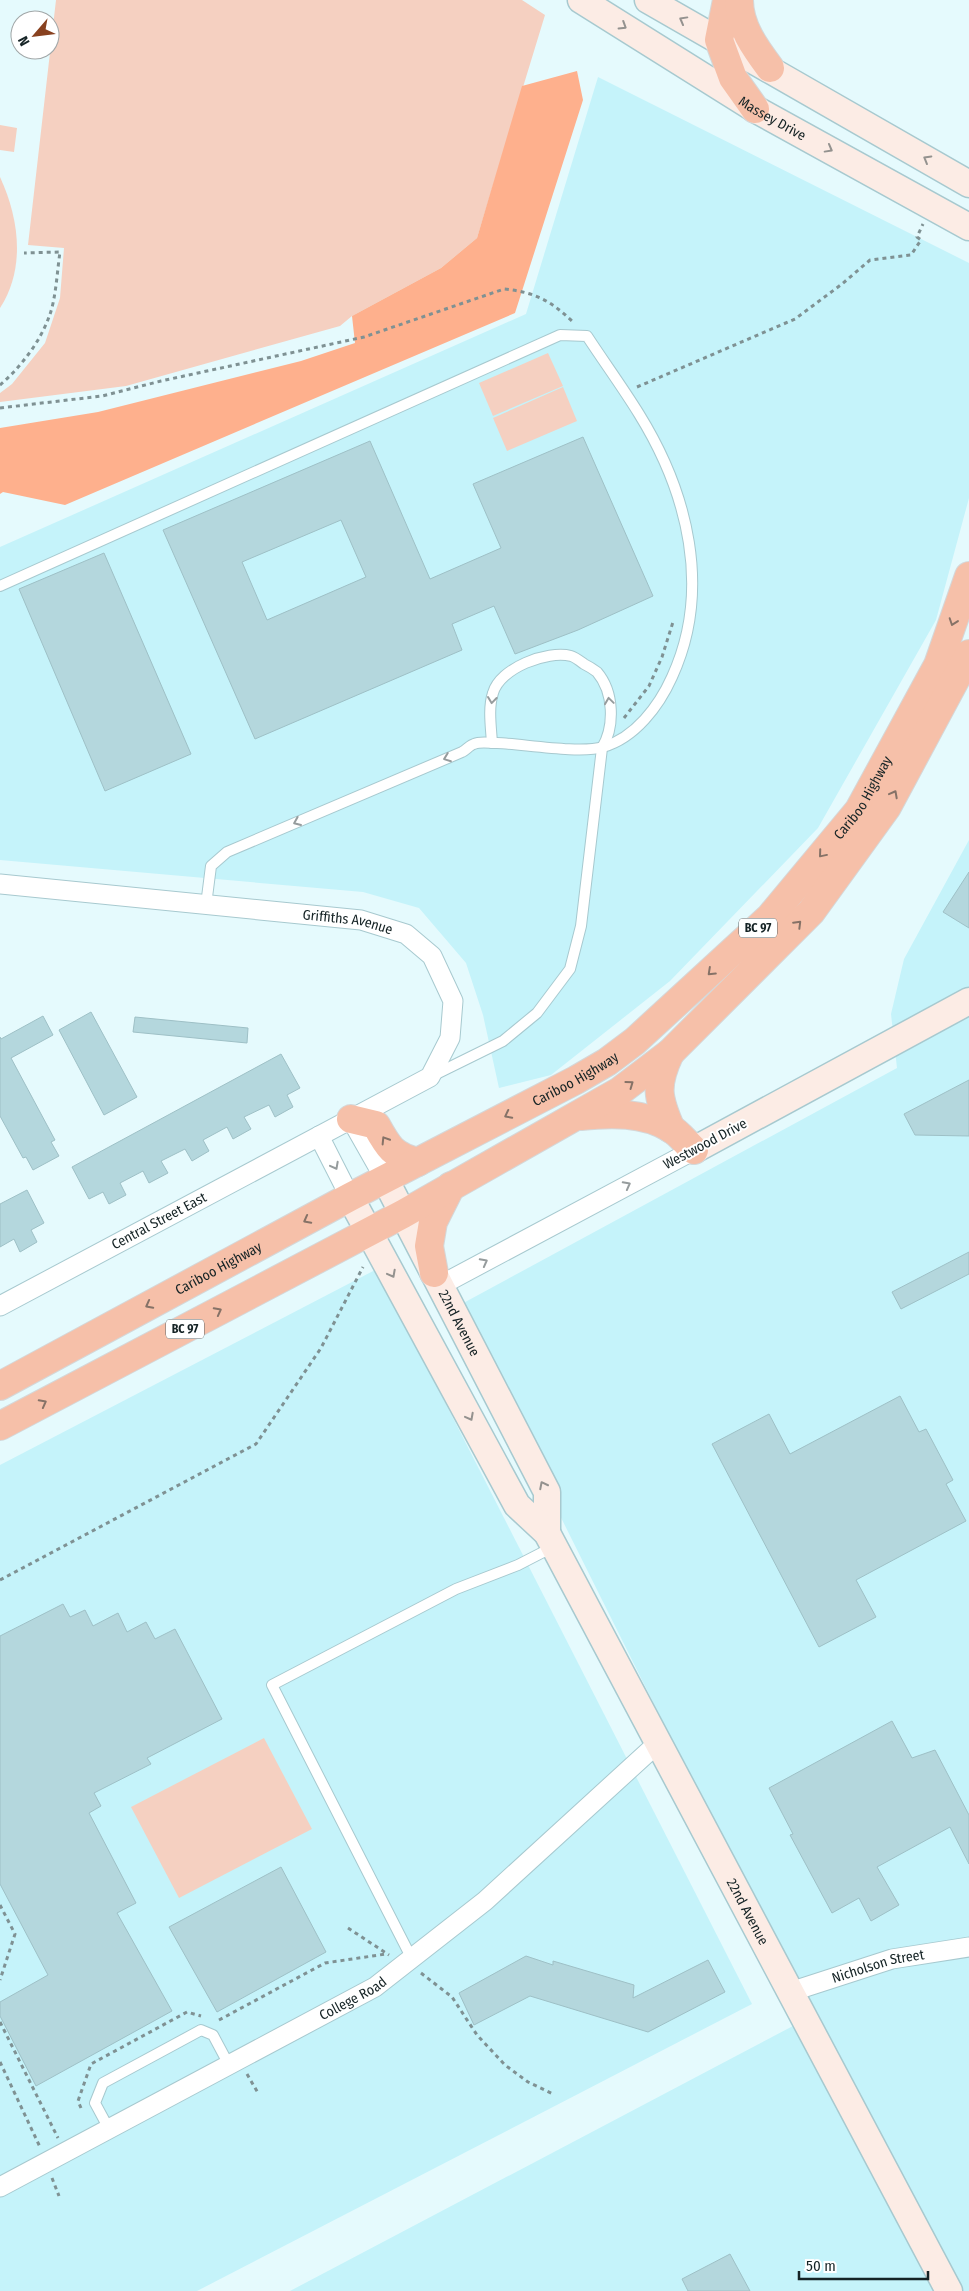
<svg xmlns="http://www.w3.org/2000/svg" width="969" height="2291" viewBox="0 0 969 2291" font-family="'Fira Sans Condensed',sans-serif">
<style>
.built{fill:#c5f3fa}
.green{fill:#f5d0c1}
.forest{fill:#feb08d}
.building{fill:#b4d7dd;stroke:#9ec0c6;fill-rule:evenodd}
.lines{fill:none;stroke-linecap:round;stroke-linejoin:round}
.lane-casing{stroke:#a7c9cf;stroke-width:12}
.street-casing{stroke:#a7c9cf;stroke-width:21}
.secondary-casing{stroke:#a7c9cf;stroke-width:29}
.highway-casing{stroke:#d5d7d8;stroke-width:30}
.path{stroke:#7f9193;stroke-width:3;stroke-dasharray:4 4;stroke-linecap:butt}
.lane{stroke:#fff;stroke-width:10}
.street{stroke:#fff;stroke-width:19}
.secondary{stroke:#fcece5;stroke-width:26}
.highway{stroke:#f6c0a9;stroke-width:28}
.oneway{stroke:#94928f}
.oneway2{stroke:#867267}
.oneway3{stroke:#969c9d}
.labels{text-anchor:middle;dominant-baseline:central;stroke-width:4;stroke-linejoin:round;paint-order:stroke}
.shield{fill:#fff;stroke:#5b6566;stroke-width:1}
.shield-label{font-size:12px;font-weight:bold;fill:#152325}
.street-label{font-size:14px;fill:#152325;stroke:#fff}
</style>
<rect width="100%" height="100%" fill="#e5fafd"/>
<g class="built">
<polygon points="598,77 969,263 969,498 936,620 818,828 670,981 551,1075 499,1088 483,1015 466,963 419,908 363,892 0,860 0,547 526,314"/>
<polygon points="969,840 969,2291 290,2291 810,2017 456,1307 897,1068 891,1014 904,959"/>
<polygon points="377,1269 752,2004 197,2291 0,2291 0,1465"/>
</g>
<g class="green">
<polygon points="56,0 522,0 545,15 477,238 441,268 352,316 340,326 126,386 0,402 0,393 12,384 45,343 60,298 64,248 28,245"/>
<polygon points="0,125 17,128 14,152 0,150"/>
<path d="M 0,177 C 19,218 26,268 0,308 Z"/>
<polygon points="548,353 563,386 493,416 479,383"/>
<polygon points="563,387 577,421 507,451 493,418"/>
<polygon points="264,1738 312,1829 179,1898 131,1807"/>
</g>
<polygon class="forest" points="577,71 583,100 515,313 65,505 3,492 0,494 0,428 98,412 301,361 355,343 352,316 441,268 477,238 522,86"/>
<g class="building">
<path d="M 583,437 L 653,596 L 578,630 L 515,654 L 494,606 L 452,624 L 462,650 L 255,739 L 163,530 L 370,441 L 430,579 L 501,548 L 473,484 ZM 341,520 L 366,577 L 267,620 L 242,562 Z"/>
<polygon points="104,553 191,754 105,791 19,589"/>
<polygon points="969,872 969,928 943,912"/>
<polygon points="91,1012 137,1097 104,1115 59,1030"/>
<polygon points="43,1016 53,1035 11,1058 55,1140 51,1142 59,1156 33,1170 26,1157 23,1158 0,1116 0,1037 1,1039"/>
<polygon points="135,1017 248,1028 247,1043 133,1032"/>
<polygon points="281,1054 300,1088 287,1095 293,1107 275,1117 269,1105 244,1117 251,1129 233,1139 227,1127 203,1140 209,1151 192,1161 185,1149 161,1161 168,1173 149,1183 143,1171 120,1183 126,1195 109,1204 103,1192 89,1199 72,1167"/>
<polygon points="969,1080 969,1136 915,1135 904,1114"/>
<polygon points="27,1190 44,1223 31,1230 37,1242 20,1252 14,1239 0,1247 0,1204"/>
<polygon points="969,1252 969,1274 901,1309 892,1292"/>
<polygon points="900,1396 919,1432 926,1429 953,1480 946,1484 966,1521 856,1580 876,1617 819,1647 712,1444 769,1414 790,1454"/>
<polygon points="63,1604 70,1617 85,1610 93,1626 118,1613 127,1632 146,1622 155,1639 175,1629 222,1719 147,1758 151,1764 94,1793 101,1806 89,1813 136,1903 117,1913 172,2011 36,2086 0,2016 0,2002 48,1975 0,1884 0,1636"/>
<polygon points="892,1721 912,1758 935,1750 969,1815 969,1864 950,1827 877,1867 899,1905 871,1921 859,1898 832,1913 790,1835 793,1834 769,1788"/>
<polygon points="281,1867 326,1952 217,2012 169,1927"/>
<polygon points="526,1956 553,1965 553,1961 634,1985 633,1998 708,1960 725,1992 648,2032 530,1996 474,2025 459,1993"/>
<polygon points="730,2254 750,2291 688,2291 682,2279"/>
</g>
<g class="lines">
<g class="lane-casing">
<g id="lane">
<path d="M 0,586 L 560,335 L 587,336 C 604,362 623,388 639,414 C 688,493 712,590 672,677 C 659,706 635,738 603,747 C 580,754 523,744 497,743 C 490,743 480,741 474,744 C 470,745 466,750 462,752 L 227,852 L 211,866 L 206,905"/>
<path d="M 432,1076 L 503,1041 L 537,1013 L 570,969 L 581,926 L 602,748 C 615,726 614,692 597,672 C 593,669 588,666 584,664 C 580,661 575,657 571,656 C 547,650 500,668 493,693 C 488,708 491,727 492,743"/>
<polyline points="412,1959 272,1685 456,1589 518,1565 553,1547"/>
<polyline points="109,2129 95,2103 103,2083 201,2030 213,2035 229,2065"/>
</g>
</g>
<g class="street-casing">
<g id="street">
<path id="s1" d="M 0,884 L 361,920 L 406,934 L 432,956 L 453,1001 L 450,1038 L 430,1077 L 0,1306"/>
<polyline points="351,1119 385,1179"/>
<polyline points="319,1136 350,1197"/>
<polyline points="441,1285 694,1150"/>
<path id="s2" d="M 790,1992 L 892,1959 L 969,1947"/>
<path id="s3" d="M 0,2187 L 375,1987 L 485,1901 L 658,1743"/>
</g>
</g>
<g class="secondary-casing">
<g id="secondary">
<path id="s4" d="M 581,0 L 755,109 L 969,227"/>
<polyline points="648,0 969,184"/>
<polyline points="694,1150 969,1001"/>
<path id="s5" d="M 385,1179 L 547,1492 L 547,1533"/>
<path id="s6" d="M 350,1197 L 517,1505 L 547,1533 L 949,2291"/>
</g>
</g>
<g class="highway-casing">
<g id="highway">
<polyline points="727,0 719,40 733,78 755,109"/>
<path d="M 739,0 C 739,26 755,48 770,68"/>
<path d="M 670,1053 C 655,1085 657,1097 671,1129"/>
<path d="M 581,1116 C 611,1113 643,1112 670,1128 C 679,1133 686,1143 694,1150"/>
<path d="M 351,1119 L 376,1125 C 388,1147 393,1156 418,1162"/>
<polyline points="434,1273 429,1246 433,1222 451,1186"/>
<path id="s7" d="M 0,1386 L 350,1197 L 576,1080 L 607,1062 L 635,1041 L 770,917 L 859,810 L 938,665 L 969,576"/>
<polyline points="0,1426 403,1214 620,1091 670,1053 811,912 887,807 969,654"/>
</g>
</g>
<g class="path">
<path d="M 0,385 C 20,368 40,342 49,317 C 56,299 57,272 60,252 L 24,253"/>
<polyline points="637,387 795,319 842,284 870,260 911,255 921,240 917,237 923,224"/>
<path d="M 0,408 L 102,396 L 161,381 L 364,337 L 504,289 C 535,292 551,301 573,322"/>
<polyline points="624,718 649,686 662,657 673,622"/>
<polyline points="0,1580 256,1444 321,1348 363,1267"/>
<polyline points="0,1905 15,1934 0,1980"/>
<polyline points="348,1928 389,1955"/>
<polyline points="421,1973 452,1997 477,2035 505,2065 528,2082 553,2094"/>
<polyline points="219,2020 325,1963 386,1954"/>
<polyline points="0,2022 58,2138"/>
<polyline points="0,2062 40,2147"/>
<polyline points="247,2074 258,2093"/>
<polyline points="81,2108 78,2101 91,2064 187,2012 201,2016"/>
<polyline points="52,2178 59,2196"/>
</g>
<use href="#lane" class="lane"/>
<use href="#street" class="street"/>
<use href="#secondary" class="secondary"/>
<use href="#highway" class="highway"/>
</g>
<defs><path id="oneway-chevron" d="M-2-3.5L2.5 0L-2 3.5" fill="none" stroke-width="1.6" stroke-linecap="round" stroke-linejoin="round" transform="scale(1.25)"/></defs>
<g class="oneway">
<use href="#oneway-chevron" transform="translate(683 20) rotate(-151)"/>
<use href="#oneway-chevron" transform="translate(623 26) rotate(32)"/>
<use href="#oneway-chevron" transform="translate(829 149) rotate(29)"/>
<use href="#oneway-chevron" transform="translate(927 159) rotate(-150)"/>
<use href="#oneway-chevron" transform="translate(392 1274) rotate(62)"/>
<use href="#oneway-chevron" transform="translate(470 1417) rotate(62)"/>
<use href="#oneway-chevron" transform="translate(543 1485) rotate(-117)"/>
</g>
<g class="oneway2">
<use href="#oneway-chevron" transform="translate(953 622) rotate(109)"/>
<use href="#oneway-chevron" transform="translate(894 794) rotate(-62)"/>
<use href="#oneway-chevron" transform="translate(822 854) rotate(130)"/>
<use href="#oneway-chevron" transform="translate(798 924) rotate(-45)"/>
<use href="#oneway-chevron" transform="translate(711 972) rotate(137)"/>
<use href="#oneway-chevron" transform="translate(630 1084) rotate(-36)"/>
<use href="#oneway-chevron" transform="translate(508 1115) rotate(153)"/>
<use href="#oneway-chevron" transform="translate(385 1140) rotate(-122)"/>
<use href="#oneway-chevron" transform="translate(307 1220) rotate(152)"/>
<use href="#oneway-chevron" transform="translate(149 1305) rotate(152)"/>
<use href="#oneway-chevron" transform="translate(218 1311) rotate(-28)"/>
<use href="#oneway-chevron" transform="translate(43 1403) rotate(-28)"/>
</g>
<g class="oneway3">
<use href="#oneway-chevron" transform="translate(492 700) rotate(97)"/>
<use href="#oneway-chevron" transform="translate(609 701) rotate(-98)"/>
<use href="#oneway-chevron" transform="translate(447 758) rotate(159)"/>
<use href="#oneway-chevron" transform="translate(297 822) rotate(157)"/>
<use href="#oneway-chevron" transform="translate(335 1166) rotate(62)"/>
<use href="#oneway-chevron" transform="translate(627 1185) rotate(-28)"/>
<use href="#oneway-chevron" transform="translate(484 1262) rotate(-28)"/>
</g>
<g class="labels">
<g class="shield">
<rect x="739" y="918.5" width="38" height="19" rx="4"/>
<rect x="166" y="1319.5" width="38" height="19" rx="4"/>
</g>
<g class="shield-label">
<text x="758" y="928">BC 97</text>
<text x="185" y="1329">BC 97</text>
</g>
<g class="street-label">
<text stroke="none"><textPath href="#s4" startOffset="225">Massey Drive</textPath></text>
<text stroke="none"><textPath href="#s7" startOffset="1058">Cariboo Highway</textPath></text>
<text stroke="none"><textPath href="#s1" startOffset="350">Griffiths Avenue</textPath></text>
<text stroke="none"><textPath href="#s7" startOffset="652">Cariboo Highway</textPath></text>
<text transform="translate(705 1144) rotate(-28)">Westwood Drive</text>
<text transform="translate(159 1221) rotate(-28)">Central Street East</text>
<text stroke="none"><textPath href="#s7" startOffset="248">Cariboo Highway</textPath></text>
<text stroke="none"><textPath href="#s5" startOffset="162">22nd Avenue</textPath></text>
<text stroke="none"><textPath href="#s6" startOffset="820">22nd Avenue</textPath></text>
<text stroke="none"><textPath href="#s2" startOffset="92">Nicholson Street</textPath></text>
<text stroke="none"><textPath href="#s3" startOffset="400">College Road</textPath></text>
</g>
</g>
<g transform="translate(35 35) rotate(242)"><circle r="24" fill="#ffffff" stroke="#a1a7a8"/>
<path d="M0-4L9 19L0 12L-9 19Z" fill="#88411f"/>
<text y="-8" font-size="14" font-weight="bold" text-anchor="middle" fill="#152325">N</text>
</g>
<path d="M799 2271v8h129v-8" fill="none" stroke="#152325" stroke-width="2.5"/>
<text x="806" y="2271" font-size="15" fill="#152325" stroke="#ffffff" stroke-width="4" paint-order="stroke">50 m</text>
</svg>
